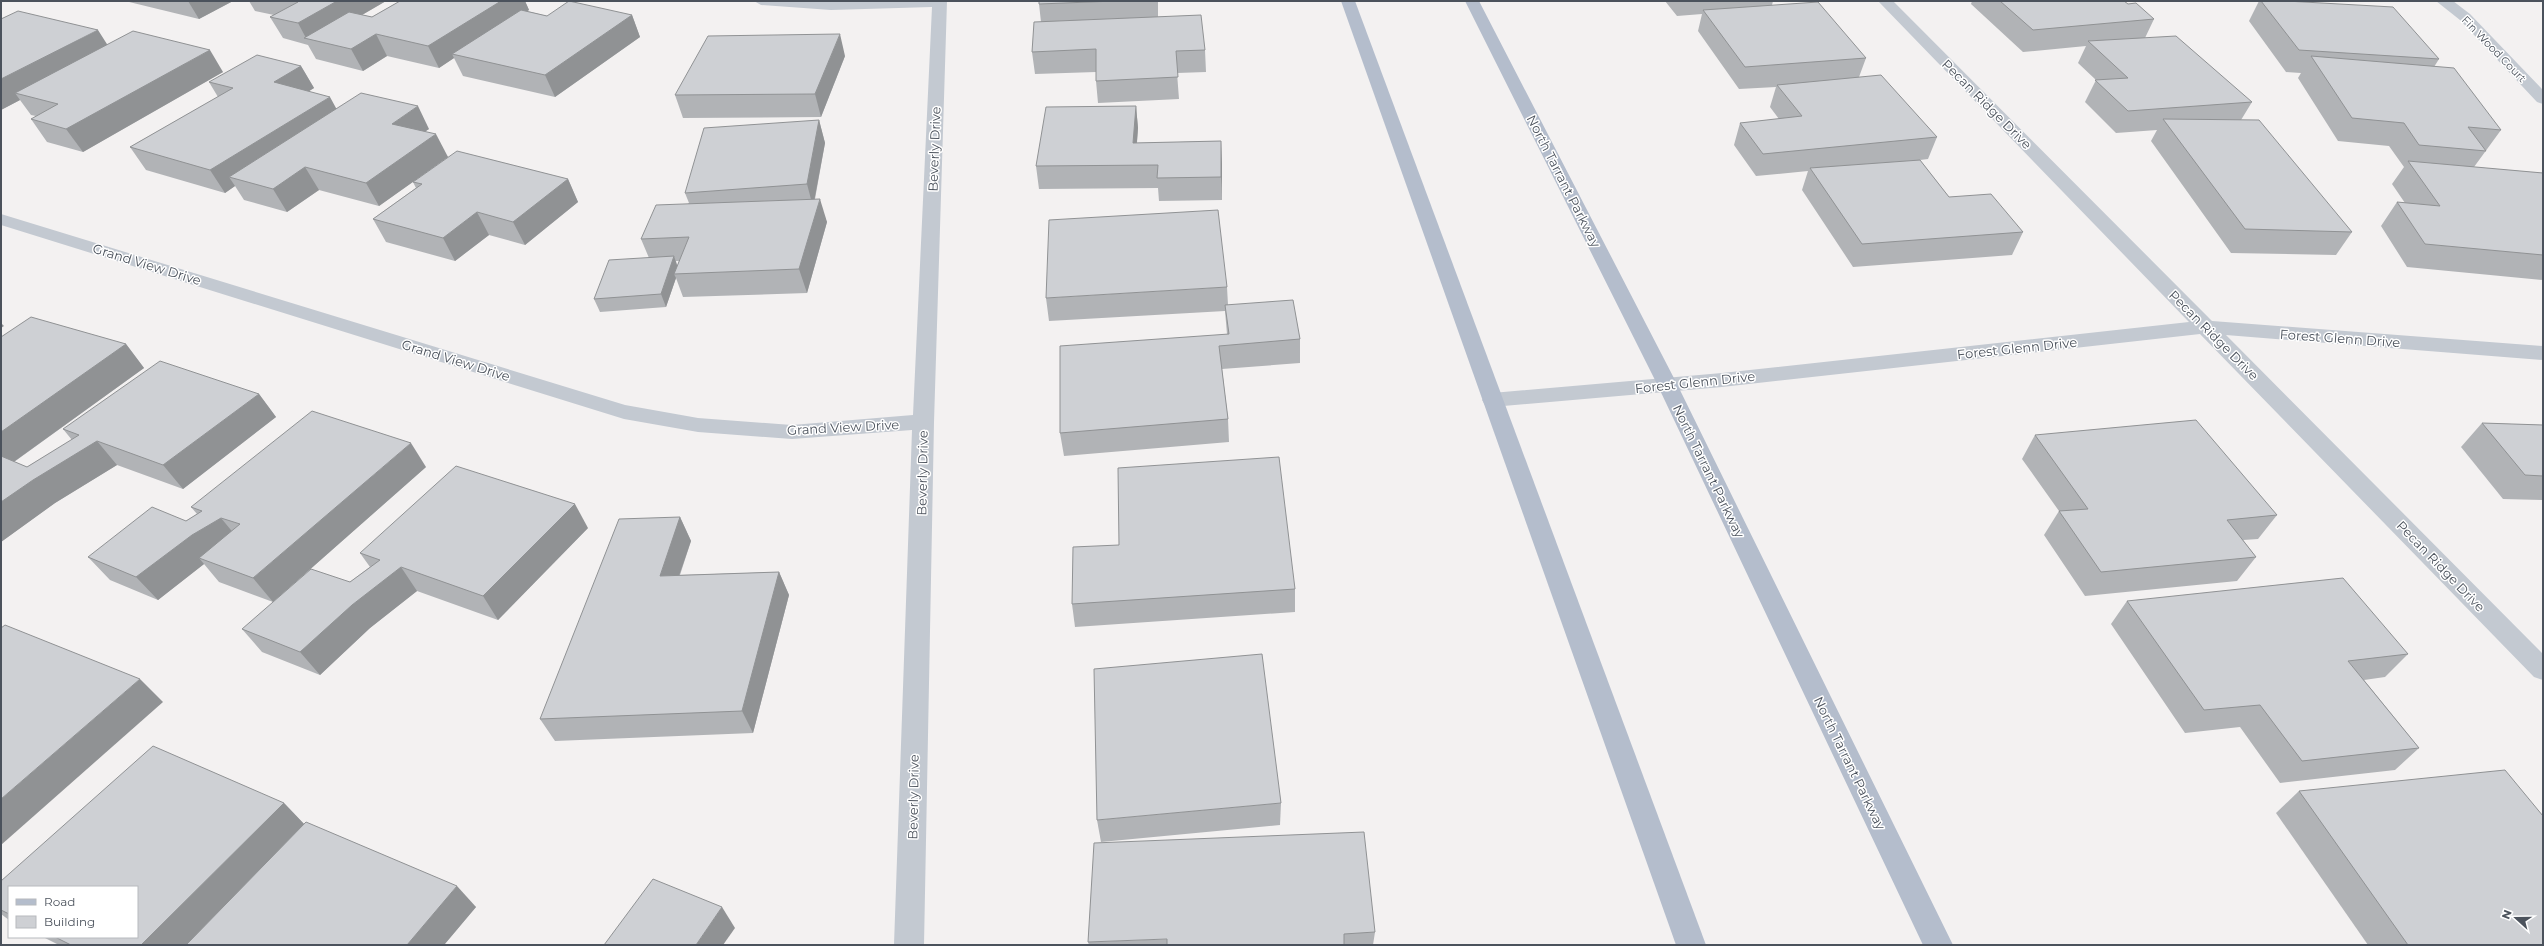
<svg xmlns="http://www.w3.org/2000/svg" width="2544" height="946" viewBox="0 0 2544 946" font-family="Montserrat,sans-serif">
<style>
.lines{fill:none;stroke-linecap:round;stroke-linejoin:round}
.minor{fill:#c3c9d1;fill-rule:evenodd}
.major{fill:#b4bdcc;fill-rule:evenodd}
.wall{fill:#b1b3b6;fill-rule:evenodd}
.shaded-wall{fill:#909294}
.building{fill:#ced0d4;stroke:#909294}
.labels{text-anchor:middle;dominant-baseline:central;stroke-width:3;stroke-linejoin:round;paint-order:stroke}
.far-street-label{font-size:11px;fill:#4b525c;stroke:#fff}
.street-label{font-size:13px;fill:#4b525c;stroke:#fff}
</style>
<rect width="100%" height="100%" fill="#f3f1f1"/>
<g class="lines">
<g class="minor">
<polygon points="754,1 947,1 934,422 924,945 894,945 912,430 792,439 698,432 624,419 1,225 1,214 625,405 698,418 792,425 913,415 932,7 831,10 761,5"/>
<polygon points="1878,1 1893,1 2212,321 2543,346 2543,360 2226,335 2543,654 2543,680 2534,677 2200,334 1722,387 1492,407 1485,405 1482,400 1485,395 1492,393 1722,373 2189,322"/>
<polygon points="2436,1 2453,1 2470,14 2543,90 2543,104 2537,102 2460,20"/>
</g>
<g class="major">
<polygon points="1341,1 1355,1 1706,945 1676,945"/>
<polygon points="1465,1 1479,1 1677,384 1953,945 1923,945 1657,384"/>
</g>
</g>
<g class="wall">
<polygon points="125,1 233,1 199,19"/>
<polygon points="249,1 386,1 362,15 372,17 400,1 525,1 529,10 527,11 547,16 632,15 640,37 555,97 463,76 454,58 439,68 387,56 363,71 316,59 308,45 283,38 270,17 274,15 255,11"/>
<polygon points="1039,1 1158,1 1158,17 1205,50 1206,72 1177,73 1179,99 1098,103 1096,81 1096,72 1035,74 1032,52 1041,22 1039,4"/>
<polygon points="1665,1 1773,1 1772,5 1866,58 1859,77 1937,137 1928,159 1920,160 1949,197 2023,232 2012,255 1853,267 1802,190 1808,171 1756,176 1734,145 1740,123 1779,119 1770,107 1776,87 1739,89 1698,31 1702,14 1677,16"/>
<polygon points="1972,1 2124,1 2128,4 2154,19 2145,38 2252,102 2241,120 2352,232 2336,255 2231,253 2151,141 2157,130 2116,133 2085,102 2096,80 2078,63 2086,46 2023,52 1971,4"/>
<polygon points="2259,1 2286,1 2439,59 2434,67 2501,130 2474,167 2543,173 2543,280 2407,267 2381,226 2397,202 2405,203 2392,184 2404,167 2389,146 2338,141 2298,78 2301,73 2286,72 2249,21"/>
<polygon points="1,19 107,45 223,72 83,152 47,142 31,119 36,116 31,115 20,100 1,110"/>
<polygon points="845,56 821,117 683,118 675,95"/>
<polygon points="301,66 314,88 309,91 336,109 429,129 425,131 448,157 379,206 319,190 287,212 244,200 235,186 225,193 146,170 130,147 218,97 209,82"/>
<polygon points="1136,106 1138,128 1137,143 1221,141 1222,200 1159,201 1158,188 1039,189 1036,166"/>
<path d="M 819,120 L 825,143 L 815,199 L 827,222 L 807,293 L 683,297 L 676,278 L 666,307 L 600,312 L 594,299 L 649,258 L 641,239 L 689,203 L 685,193 ZM 676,261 L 679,261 L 677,266 Z"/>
<polygon points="568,179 578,202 525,245 489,235 455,261 386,242 373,219 416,188 413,182"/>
<polygon points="1227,287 1228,305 1300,339 1300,363 1222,369 1228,419 1229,442 1064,456 1060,433 1227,334 1225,311 1049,321 1046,298"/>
<polygon points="1,337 126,344 144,368 14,462 27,467 72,440 63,429 259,394 276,417 183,489 117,465 55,503 1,542"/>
<polygon points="2482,423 2543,425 2543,500 2503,499 2461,447"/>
<polygon points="2035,435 2277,515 2258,539 2243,540 2256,557 2237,581 2085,596 2044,535 2059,511 2022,459"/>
<polygon points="426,467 273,602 219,582 204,564 158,600 110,580 88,557 186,521 197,514 191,507"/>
<polygon points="680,517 691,541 680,575 779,572 789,595 753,733 555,741 540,719"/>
<polygon points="588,528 498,620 417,591 370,628 320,675 262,652 242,629 350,582 370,567 360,553"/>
<polygon points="1119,545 1295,589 1295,612 1075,627 1072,604"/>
<polygon points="2127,601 2408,654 2385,677 2364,680 2419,748 2395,770 2280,783 2240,727 2185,733 2111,624"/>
<polygon points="2299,791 2543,945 2368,945 2276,813"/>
<polygon points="284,803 304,824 476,907 444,945 59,945 43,937 137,937 9,887 9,920 1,914 1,881"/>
<polygon points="1281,803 1280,825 1101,842 1097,820"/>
<polygon points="1375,932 1373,945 1089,945 1088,942"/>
</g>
<g class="shaded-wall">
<polygon points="188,1 233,1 199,19"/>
<polygon points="337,1 386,1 317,41 306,38 298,23"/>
<polygon points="501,1 525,1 529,10 459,55 452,54 454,58 439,68 428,46"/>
<polygon points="632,15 640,37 555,97 545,75"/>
<polygon points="98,30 112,52 15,93 20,100 1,110 1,79"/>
<polygon points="376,34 387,56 363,71 351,49"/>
<polygon points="840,34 845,56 821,117 815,94"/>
<polygon points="210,50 223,72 83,152 66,129"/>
<polygon points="301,66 314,88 287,105 274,82"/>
<polygon points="330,97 342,119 229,177 235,186 225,193 210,170"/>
<polygon points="418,106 429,129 404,146 392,124"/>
<polygon points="1136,106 1138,128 1135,165 1133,143"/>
<polygon points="819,120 825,143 813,207 807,184"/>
<polygon points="436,134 448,157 379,206 366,183"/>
<polygon points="1221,141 1222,164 1222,200 1221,177"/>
<polygon points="305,167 319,190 287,212 273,189"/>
<polygon points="568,179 578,202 525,245 513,222"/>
<polygon points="820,199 827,222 807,293 799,269"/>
<polygon points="477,212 489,235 455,261 443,238"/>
<polygon points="674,256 678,268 674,274 676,278 666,307 661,294"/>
<polygon points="1,323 4,326 1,328"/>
<polygon points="126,344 144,368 1,471 1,432"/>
<polygon points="259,394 276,417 183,489 163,465"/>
<polygon points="97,441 117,465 55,503 1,542 1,502 33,480"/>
<polygon points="411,443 426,467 273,602 253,578"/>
<polygon points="575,504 588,528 498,620 483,596"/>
<polygon points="680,517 691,541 671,599 660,576"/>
<polygon points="221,518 240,541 199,558 204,564 158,600 136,577 192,535"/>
<polygon points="401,567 417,591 370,628 320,675 300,652 352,605"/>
<polygon points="779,572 789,595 753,733 742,711"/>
<polygon points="140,679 163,702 1,845 1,799"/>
<polygon points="284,803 305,825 187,945 141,945"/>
<polygon points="457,886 476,907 444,945 407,945"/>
<polygon points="722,907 735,928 723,945 696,945"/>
</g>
<g class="building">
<polygon points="294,1 337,1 298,23 270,17 298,2"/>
<polygon points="400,1 501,1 428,46 376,34 351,49 304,38 349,12 372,17"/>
<polygon points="569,1 632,15 545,75 452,54 521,10 547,16"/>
<polygon points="1039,1 1115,1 1039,4"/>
<polygon points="2000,1 2124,1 2128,4 2136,3 2154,19 2033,30"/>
<polygon points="2261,1 2286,1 2393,7 2439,59 2299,50"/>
<polygon points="1818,2 1866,58 1745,67 1703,10"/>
<polygon points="18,11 98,30 1,79 1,19"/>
<polygon points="1201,15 1205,50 1176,51 1178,77 1096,81 1096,49 1032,52 1034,22"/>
<polygon points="133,31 210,50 66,129 31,119 58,104 15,93"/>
<polygon points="840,34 815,94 675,95 708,36"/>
<polygon points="2176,36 2252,102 2128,111 2095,80 2128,78 2088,41"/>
<polygon points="257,55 301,66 274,82 330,97 210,170 130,147 233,88 209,82"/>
<polygon points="2311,56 2454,68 2501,130 2468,127 2486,151 2419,145 2404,123 2352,118"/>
<polygon points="1881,75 1937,137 1763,154 1740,123 1802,116 1777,85"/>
<polygon points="361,93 418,106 392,124 436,134 366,183 305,167 273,189 229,177"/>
<polygon points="1136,106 1133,143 1221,141 1221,177 1157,178 1158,165 1036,166 1046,107"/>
<polygon points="2163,119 2259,120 2352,232 2245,229"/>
<polygon points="819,120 807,184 685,193 704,128"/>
<polygon points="457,151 568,179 513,222 477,212 443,238 373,219 422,184 413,182"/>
<polygon points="1920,160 1949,197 1991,194 2023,232 1862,244 1810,168"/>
<polygon points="2408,161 2543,173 2543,255 2425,244 2397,202 2440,206"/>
<polygon points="820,199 799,269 674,274 689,237 641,239 656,205"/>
<polygon points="1218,210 1227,287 1046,298 1049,220"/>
<polygon points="674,256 661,294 594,299 609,260"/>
<polygon points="1293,300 1300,339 1219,346 1228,419 1060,433 1060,346 1229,334 1225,305"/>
<polygon points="31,317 126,344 1,432 1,337"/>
<polygon points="160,361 259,394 163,465 97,441 33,480 1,502 1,456 27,467 79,435 63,429"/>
<polygon points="312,411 411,443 253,578 199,558 240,524 221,518 192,535 136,577 88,557 152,507 186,521 202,511 191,507"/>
<polygon points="2196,420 2277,515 2227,520 2256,557 2101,572 2059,511 2088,509 2035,435"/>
<polygon points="2482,423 2543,425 2543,476 2525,475"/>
<polygon points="1279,457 1295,589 1072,604 1073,547 1119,545 1118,468"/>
<polygon points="456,466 575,504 483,596 401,567 352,605 300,652 242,629 311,569 350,582 380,560 360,553"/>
<polygon points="680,517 660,576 779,572 742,711 540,719 619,519"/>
<polygon points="2343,578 2408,654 2348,661 2419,748 2302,761 2260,705 2204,710 2127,601"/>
<polygon points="5,625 140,679 1,799 1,628"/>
<polygon points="1262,654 1281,803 1097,820 1094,669"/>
<polygon points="153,746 284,803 141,945 71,945 55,937 137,937 137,887 9,887 9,914 1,910 1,881"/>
<polygon points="2505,770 2543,816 2543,945 2408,945 2299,791"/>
<polygon points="306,822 457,886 407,945 186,945"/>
<polygon points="1364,832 1375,932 1344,934 1344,945 1167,945 1167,939 1088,942 1094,843"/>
<polygon points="653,879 722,907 696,945 604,945"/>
</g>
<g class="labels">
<g class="far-street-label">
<text transform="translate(2494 49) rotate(46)">Fin Wood Court</text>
</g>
<g class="street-label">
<text transform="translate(1987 104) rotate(45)">Pecan Ridge Drive</text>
<text transform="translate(934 149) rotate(-88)">Beverly Drive</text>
<text transform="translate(1564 181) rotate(63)">North Tarrant Parkway</text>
<text transform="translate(147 264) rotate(17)">Grand View Drive</text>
<text transform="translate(2214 335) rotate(45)">Pecan Ridge Drive</text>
<text transform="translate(2340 338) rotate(4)">Forest Glenn Drive</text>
<text transform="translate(2017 348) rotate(-6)">Forest Glenn Drive</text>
<text transform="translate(456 360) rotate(17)">Grand View Drive</text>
<text transform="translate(1695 382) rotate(-6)">Forest Glenn Drive</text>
<text transform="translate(843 427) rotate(-3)">Grand View Drive</text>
<text transform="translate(1709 471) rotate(64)">North Tarrant Parkway</text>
<text transform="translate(922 473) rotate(-89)">Beverly Drive</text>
<text transform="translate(2441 566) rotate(46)">Pecan Ridge Drive</text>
<text transform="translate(1850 763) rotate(64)">North Tarrant Parkway</text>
<text transform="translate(913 797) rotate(-89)">Beverly Drive</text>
</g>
</g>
<rect width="2544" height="946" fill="none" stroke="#4b525c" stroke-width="4"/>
<rect x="8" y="886" width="130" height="52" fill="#ffffff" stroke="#b7babe"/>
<rect x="16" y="899" width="20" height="6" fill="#b4bdcc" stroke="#b7babe"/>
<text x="44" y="906" font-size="12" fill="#4b525c">Road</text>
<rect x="16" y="916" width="20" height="12" fill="#ced0d4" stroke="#b7babe"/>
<text x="44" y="926" font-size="12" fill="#4b525c">Building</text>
<g transform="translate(2516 918) rotate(291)" stroke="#ffffff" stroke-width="3" paint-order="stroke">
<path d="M0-3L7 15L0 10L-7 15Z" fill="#4b525c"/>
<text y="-6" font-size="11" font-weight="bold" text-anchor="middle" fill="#4b525c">N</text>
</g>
</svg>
